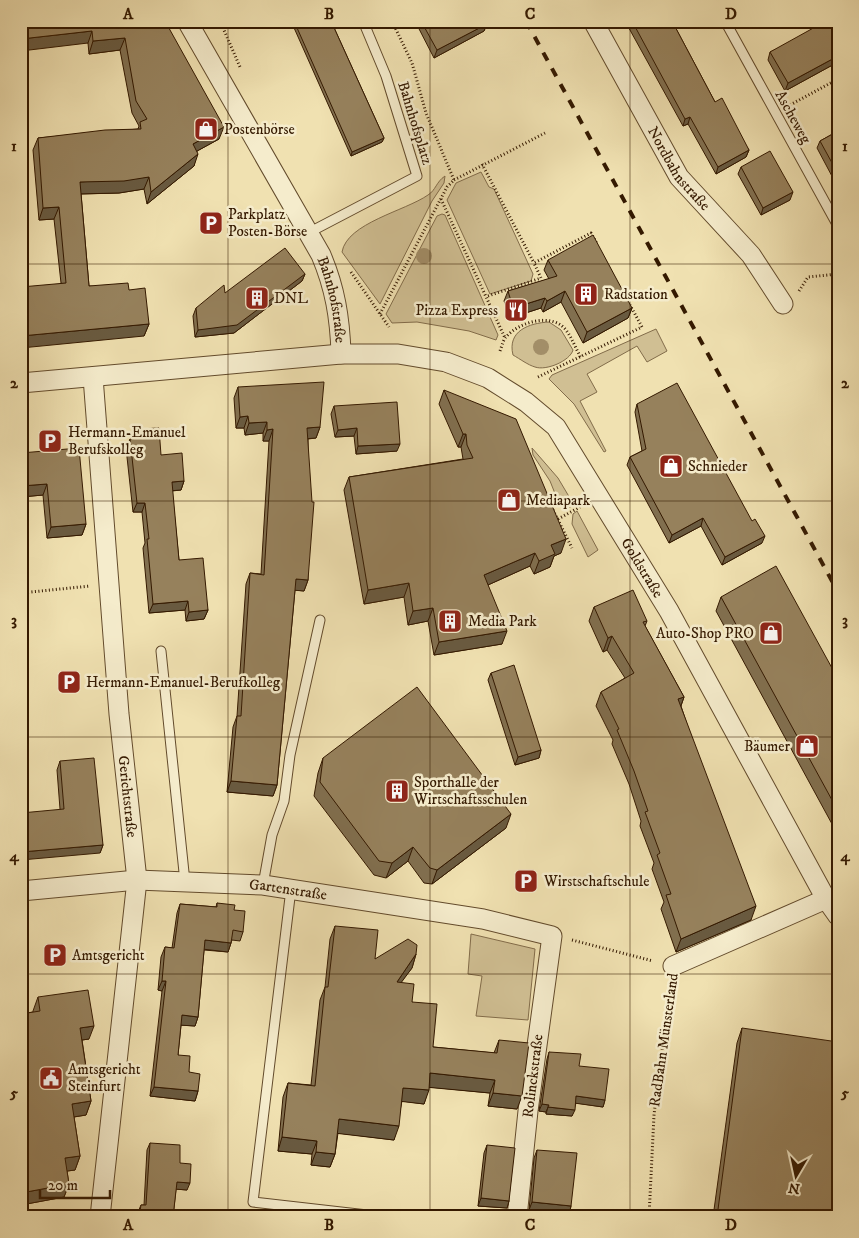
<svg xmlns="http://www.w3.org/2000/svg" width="859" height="1238" viewBox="0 0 859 1238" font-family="'IM FELL DW Pica',serif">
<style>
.green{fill:#d0bf93;stroke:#826c4a}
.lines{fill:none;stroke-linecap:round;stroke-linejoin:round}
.lane-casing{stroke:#634b2c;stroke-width:11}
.street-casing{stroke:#634b2c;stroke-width:21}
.path{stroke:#341900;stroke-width:3;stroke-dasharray:1 2.5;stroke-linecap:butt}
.lane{stroke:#f5eccc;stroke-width:9}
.street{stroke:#f5eccc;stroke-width:19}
.rail{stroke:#341900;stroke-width:4;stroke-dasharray:9 9;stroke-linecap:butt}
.tree{fill:#a28e68}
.wall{fill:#816f4f;stroke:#341900}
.shaded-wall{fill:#695a40;stroke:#341900}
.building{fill:#96815c;stroke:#341900}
.grid{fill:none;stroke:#341900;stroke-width:1;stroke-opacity:0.55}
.labels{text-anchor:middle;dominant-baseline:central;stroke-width:5;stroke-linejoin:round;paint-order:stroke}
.street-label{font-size:15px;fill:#341900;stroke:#f5eccc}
.poi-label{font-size:15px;fill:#341900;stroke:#f5eccc;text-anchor:start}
.neatline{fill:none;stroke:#341900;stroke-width:2}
.grid-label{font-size:16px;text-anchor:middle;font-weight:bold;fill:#341900}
</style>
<rect width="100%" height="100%" fill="#f0e1b1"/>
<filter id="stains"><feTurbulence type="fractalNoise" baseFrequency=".004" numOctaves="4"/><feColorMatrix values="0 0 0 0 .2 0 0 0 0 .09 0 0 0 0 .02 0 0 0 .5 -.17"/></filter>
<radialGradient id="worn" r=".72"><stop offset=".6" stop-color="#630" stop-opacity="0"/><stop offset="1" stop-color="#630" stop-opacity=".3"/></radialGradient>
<g class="green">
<polygon points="481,172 489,187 494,189 533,274 531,281 490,294 447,200 456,183"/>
<path d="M 445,176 L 444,183 L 432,201 L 380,304 L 342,252 C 347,223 405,211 428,195 C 436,190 436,182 445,176 Z"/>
<polygon points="442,214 445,215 498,335 496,340 469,331 417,322 392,323 386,314 437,216"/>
<path d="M 549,322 L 561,330 L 573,350 C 570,361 546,371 535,367 C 528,365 520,359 513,355 C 507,331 529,323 549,322 Z"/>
<polygon points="656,329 667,351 647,362 637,346 587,374 597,392 580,401 606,451 604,452 574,404 549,379 552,375"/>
<polygon points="532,448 558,478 574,505 570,507 560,506 550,481 533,455"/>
<polygon points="577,511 598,550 588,557 572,524 573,514"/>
<polygon points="471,934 535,949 528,1020 476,1016 482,976 468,974"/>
</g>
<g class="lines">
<g class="lane-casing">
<g id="lane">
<polyline points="725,21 838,226"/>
<polyline points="308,233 417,176 386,76 363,21"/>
<polyline points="161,651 185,882"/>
<polyline points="263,885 272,835 284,801 290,755 320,620"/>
<polyline points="291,889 253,1202 376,1216"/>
<polyline points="826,899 838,893"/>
</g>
</g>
<g class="street-casing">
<g id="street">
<path id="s1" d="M 187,21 L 321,255 C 335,288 340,318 341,354"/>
<path id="s2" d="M 593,21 L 679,177 L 751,255 L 783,304"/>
<path id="s3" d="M 93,377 L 119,714 L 137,880 L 100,1217"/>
<path id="s4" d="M 21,383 L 341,354 L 398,354 L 446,362 L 488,378 L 526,402 L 556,427 L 669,611 L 826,899 L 838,916"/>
<path id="s5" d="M 21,891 L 137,880 L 263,885 L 483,919 L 552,936 L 528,1111 L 517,1217"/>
<polyline points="673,966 826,899"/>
</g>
</g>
<g class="path">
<polyline points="220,21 240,67"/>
<polyline points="790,105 838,79"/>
<polyline points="482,164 534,263"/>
<polyline points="454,180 545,133"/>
<polyline points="441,199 505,338"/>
<polyline points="351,272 389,327"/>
<polyline points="799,291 808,277 838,274"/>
<polyline points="488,296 541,278 534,263 591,233 597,244"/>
<polyline points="380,314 447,187 454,180 426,113 412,63 392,21"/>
<path d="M 500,351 C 502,346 503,340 506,337 C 519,322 552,312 566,330 C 572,338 576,349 581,358"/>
<polyline points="538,377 642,327 630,305"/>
<polyline points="553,510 572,548"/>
<polyline points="558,519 580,507"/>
<polyline points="21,593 90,586"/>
<polyline points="572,940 653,961"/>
<polyline points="649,1217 654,1115 670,986"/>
</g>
<use href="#lane" class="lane"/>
<use href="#street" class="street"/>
<polyline class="rail" points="526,21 838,592"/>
</g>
<g class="tree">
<circle cx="424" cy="256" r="8"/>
<circle cx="541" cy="347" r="8"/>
</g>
<g class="wall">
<polygon points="21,21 165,21 219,139 197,151 194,166 147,204 144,189 119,193 81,194 89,286 129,290 149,324 144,336 61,283 54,219 39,220 33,150 38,138 138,129 139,126 132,113 120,50 89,54 88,43"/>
<polygon points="291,21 331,21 384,138 382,142 351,156"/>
<polygon points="409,21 485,21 487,24 484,31 434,58 416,23 411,26"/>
<polygon points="625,21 672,21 715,102 749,150 746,157 716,174 688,124 683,126"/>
<polygon points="838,21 838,62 785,91 768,60 770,52"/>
<polygon points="838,131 838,178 834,180 817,148 820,141"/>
<polygon points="741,167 790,200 761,215 738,174"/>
<polygon points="548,260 632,308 628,318 583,343 561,302 543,312 541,308 510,318 504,301 508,291 549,279 544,270"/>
<polygon points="305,274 302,281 234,333 195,337 193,316 196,308"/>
<polygon points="238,387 320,427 316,438 308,439 308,580 304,591 295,590 277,785 273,796 227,792 233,727 237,716 246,584 250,573 261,574 269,441 263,441 263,433 245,435 244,428 236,428 234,398"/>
<polygon points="444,390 561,553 554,556 550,567 534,574 530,566 488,585 502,644 434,655 428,621 408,625 404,597 364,604 344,490 349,477 463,459 461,447 458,447 439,404"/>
<polygon points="637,404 762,543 722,565 701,526 669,543 627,465 630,457 642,451 635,412"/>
<polygon points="334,406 397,451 356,454 354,436 335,437 331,414"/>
<polygon points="138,429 184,481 181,490 172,491 179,560 208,610 204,619 186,621 185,610 149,613 143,548 145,543 142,512 133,512 126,448 130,439 134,438"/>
<polygon points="21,453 86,524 82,535 47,538 43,495 21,497"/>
<polygon points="721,597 838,679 838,835 716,611"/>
<polygon points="594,607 647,621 645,626 684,697 681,706 751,920 676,952 661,909 664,902 652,869 654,863 640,826 641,821 629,784 612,744 613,740 596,706 601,692 625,678 607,650 603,652 589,621"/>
<polygon points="491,673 541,750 539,758 515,765 488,680"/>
<polygon points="323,758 506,828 432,884 424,883 408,861 386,878 374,875 314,796 318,773"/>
<polygon points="60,761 103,845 100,853 60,809 57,770"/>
<polygon points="217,903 234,910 243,932 240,941 232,940 228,952 204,950 198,1017 195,1026 181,1025 178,1055 189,1072 198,1091 195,1101 150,1096 162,991 158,990 161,957 165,947 172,948 177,913 180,904 216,907"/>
<polygon points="335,926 375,959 416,954 412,968 401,982 412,1002 433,1047 494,1053 499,1040 517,1109 488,1106 490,1093 429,1087 424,1104 402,1101 394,1140 338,1133 335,1154 330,1167 311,1165 312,1154 278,1151 283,1097 288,1083 311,1085 320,1000 325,987 330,939"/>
<polygon points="38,997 89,1039 82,1040 91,1101 86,1115 74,1117 80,1156 75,1170 67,1171 69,1184 64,1197 21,1205 21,1014 33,1012 33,1011"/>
<polygon points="742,1028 838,1217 713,1217 737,1043"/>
<polygon points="549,1052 579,1066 605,1100 603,1107 576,1103 572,1116 546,1114 546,1112 539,1111 547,1059"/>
<polygon points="150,1143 180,1163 187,1190 176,1189 173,1217 137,1217 138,1212 141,1205 144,1205 147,1150"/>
<polygon points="487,1145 509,1201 507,1208 478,1206 484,1153"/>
<polygon points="537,1150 571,1206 569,1214 529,1210 534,1158"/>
</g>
<g class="shaded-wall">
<polygon points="413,21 417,21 416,23 411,26"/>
<polygon points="487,24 484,31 434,58 437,50"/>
<polygon points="92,31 88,43 21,51 21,39"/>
<polygon points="125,38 120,50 89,54 93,41"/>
<polygon points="838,56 838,62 785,91 788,83"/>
<polygon points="690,117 688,124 683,126 685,119"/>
<polygon points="224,127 219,139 188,156 193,144"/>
<polygon points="384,138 382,142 351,156 352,152"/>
<polygon points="749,150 746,157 716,174 718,167"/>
<polygon points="198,154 194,166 147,204 151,192"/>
<polygon points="837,172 838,178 834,180"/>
<polygon points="149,177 144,189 119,193 76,194 80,182"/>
<polygon points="793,192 790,200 761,215 763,208"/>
<polygon points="59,207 54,219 39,220 43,208"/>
<polygon points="305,274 302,281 234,333 195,337 198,330"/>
<polygon points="565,291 561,302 543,312 547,301"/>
<polygon points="545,298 541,308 510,318 513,308"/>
<polygon points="632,308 628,318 583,343 587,332"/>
<polygon points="149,324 144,336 21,348 21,336"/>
<polygon points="248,416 244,428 236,428 240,417"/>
<polygon points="267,422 263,433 245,435 249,423"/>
<polygon points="320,427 316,438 303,439 307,428"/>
<polygon points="357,428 354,436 335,437 338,430"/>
<polygon points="273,429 269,441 263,441 267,430"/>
<polygon points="463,434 466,434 461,447 458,447"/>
<polygon points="400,444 397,451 356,454 358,446"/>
<polygon points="184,481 181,490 168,491 172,482"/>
<polygon points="47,484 43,495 21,497 21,486"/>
<polygon points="137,503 145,503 142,512 133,512"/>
<polygon points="703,518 701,526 669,543 672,535"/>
<polygon points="86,524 82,535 47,538 51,527"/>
<polygon points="765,536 762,543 722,565 725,557"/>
<polygon points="566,539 561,553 554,556 550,567 534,574 539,561 551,545"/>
<polygon points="535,553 530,566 479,589 484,575"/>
<polygon points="296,579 308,580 304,591 292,590"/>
<polygon points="409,583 404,597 364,604 368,590"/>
<polygon points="188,601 185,610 149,613 153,604"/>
<polygon points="433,608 428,621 408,625 413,611"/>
<polygon points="208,610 204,619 186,621 189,612"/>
<polygon points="507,631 502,644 434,655 439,642"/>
<polygon points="612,636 607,650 603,652 608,638"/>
<polygon points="684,697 679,711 678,699"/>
<polygon points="541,750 539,758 515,765 518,757"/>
<polygon points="231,781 277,785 273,796 227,792"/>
<polygon points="511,814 506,828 432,884 437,870"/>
<polygon points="103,845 100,853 21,860 21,852"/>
<polygon points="413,847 408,861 386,878 392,863"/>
<polygon points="756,906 751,920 676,952 681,939"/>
<polygon points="205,940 231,943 228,952 202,949"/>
<polygon points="416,954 412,968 392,995 397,982"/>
<polygon points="162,981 166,981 162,991 158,990"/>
<polygon points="182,1015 198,1017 195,1026 178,1025"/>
<polygon points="94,1026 89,1039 75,1041 80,1028"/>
<polygon points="430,1073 495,1080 490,1093 425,1087"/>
<polygon points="154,1087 198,1091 195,1101 150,1096"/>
<polygon points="403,1088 429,1090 424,1104 398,1101"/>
<polygon points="493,1093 522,1096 517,1109 488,1106"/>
<polygon points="576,1096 605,1100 603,1107 574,1103"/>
<polygon points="91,1101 86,1115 67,1118 72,1104"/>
<polygon points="542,1104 549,1105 546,1112 539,1111"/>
<polygon points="548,1107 575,1110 572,1116 546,1114"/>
<polygon points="339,1119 399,1126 394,1140 334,1133"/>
<polygon points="282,1137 317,1141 312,1154 278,1151"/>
<polygon points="316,1152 335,1154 330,1167 311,1165"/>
<polygon points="80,1156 75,1170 60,1172 65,1158"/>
<polygon points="177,1182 190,1183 187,1190 174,1189"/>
<polygon points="69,1184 64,1197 21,1205 21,1193"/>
<polygon points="481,1198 509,1201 507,1208 478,1206"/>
<polygon points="532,1202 571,1206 569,1214 529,1210"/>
</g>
<g class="building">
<polygon points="21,21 165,21 224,127 193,144 198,154 151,192 149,177 124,181 80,182 89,286 128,283 129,290 145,288 149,324 21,336 21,287 66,283 59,207 43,208 38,138 105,130 141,129 140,122 147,119 136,101 125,38 93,41 92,31 21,39"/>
<polygon points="294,21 331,21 384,138 352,152"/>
<polygon points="421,21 485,21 487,24 437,50"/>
<polygon points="632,21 672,21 715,102 722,98 749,150 718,167 690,117 685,119"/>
<polygon points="826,21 838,21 838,56 788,83 770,52"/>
<polygon points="838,131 838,172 837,172 820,141"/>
<polygon points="770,151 793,192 763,208 741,167"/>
<polygon points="593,235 632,308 587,332 565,291 547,301 545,298 513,308 508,291 557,276 548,260"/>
<polygon points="285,248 305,274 237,325 198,330 196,308 224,285 225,293"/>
<polygon points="324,382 320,427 307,428 312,502 314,502 308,580 296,579 277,785 231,781 237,716 241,716 250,573 264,575 273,429 267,430 267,422 249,423 248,416 240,417 238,387"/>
<polygon points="677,383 752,521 755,519 765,536 725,557 703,518 672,535 630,457 646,449 637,404"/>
<polygon points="444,390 516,419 566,539 551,545 555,554 539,561 535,553 484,575 507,631 439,642 433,608 413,611 409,583 368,590 349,477 473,458 467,445 466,434 463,434"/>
<polygon points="397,402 400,444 358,446 357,428 338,430 334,406"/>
<polygon points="159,428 161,455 182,453 184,481 172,482 179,560 203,558 208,610 189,612 188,601 153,604 147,539 149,539 145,503 137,503 130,439 138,438 138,429"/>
<polygon points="79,448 86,524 51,527 47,484 21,486 21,453"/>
<polygon points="776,566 838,679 838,811 721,597"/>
<polygon points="633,590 647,621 643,622 684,697 678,699 756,906 681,939 666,895 671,894 657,855 660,853 645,812 648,811 634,771 617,730 619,729 601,692 634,673 612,636 608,638 594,607"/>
<polygon points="514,665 541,750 518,757 491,673"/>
<polygon points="417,687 511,814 437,870 430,868 413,847 392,863 379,861 320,782 323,758"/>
<polygon points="94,758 103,845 21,852 21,813 64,809 60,761"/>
<polygon points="217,903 235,905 234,910 245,911 243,932 233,930 231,943 205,940 198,1017 182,1015 178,1055 190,1056 189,1072 200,1074 198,1091 154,1087 166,981 162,981 165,947 174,948 180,904 217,907"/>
<polygon points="335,926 378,930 375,959 408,939 417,945 416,954 397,982 414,984 412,1002 437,1004 433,1047 497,1053 499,1040 529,1043 522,1096 493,1093 495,1080 430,1073 429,1090 403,1088 399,1126 339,1119 335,1154 316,1152 317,1141 282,1137 288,1083 315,1086 325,987 328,987"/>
<polygon points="88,990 94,1026 80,1028 91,1101 72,1104 80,1156 65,1158 69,1184 21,1193 21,1141 22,1141 21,1135 21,1014 40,1011 38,997"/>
<polygon points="742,1028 838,1042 838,1217 717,1217"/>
<polygon points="549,1052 581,1054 579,1066 609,1069 605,1100 576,1096 575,1110 548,1107 549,1105 542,1104"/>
<polygon points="150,1143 180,1145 180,1163 191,1164 190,1183 177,1182 173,1217 139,1217 141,1205 146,1205"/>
<polygon points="487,1145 515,1148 509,1201 481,1198"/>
<polygon points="537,1150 577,1153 571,1206 532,1202"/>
</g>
<path class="grid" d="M 228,21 L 228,1217M 430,21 L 430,1217M 630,21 L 630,1217M 21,264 L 838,264M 21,501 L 838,501M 21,737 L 838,737M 21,974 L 838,974"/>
<defs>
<g id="shop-square" transform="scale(1.25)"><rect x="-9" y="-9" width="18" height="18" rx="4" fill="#8f2418" stroke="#f5eccc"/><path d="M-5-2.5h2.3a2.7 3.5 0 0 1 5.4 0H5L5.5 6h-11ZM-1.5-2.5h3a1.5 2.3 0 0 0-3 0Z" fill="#fff"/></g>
<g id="parking-square" transform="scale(1.25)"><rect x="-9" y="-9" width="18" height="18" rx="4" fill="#8f2418" stroke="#f5eccc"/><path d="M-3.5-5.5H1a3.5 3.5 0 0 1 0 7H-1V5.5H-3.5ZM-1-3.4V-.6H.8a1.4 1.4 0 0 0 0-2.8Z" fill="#fff"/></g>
<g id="building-square" transform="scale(1.25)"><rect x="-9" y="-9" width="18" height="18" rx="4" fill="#8f2418" stroke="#f5eccc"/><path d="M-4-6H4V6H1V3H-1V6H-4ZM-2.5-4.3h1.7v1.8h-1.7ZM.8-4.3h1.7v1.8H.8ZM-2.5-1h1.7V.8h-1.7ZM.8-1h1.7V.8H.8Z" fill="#fff"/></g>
<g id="restaurant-square" transform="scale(1.25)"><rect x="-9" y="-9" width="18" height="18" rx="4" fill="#8f2418" stroke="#f5eccc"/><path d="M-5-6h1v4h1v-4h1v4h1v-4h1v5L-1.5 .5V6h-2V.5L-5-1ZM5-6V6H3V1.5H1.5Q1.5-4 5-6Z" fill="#fff"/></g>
<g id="civic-square" transform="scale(1.25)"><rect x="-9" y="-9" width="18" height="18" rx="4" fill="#8f2418" stroke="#f5eccc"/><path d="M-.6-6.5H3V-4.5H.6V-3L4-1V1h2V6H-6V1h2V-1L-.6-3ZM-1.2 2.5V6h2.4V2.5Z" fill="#fff"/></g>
</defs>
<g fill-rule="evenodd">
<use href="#shop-square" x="206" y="129"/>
<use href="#parking-square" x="211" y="223"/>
<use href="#building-square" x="586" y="294"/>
<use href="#building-square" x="257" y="298"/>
<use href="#restaurant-square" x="516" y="310"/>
<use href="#parking-square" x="50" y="441"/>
<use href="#shop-square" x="671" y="466"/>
<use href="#shop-square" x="509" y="500"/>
<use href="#building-square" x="450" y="621"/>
<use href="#shop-square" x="771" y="633"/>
<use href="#parking-square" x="69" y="682"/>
<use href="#shop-square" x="807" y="746"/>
<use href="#building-square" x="397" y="791"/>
<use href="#parking-square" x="526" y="881"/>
<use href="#parking-square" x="55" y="955"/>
<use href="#civic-square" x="51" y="1078"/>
</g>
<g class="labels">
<g class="street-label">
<text transform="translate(793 117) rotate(61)">Ascheweg</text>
<text transform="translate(415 123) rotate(73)">Bahnhofsplatz</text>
<text stroke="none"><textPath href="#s2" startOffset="171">Nordbahnstraße</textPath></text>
<text stroke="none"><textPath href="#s1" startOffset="316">Bahnhofstraße</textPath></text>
<text stroke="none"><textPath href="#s4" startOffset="721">Goldstraße</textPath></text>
<text stroke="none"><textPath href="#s3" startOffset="421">Gerichtstraße</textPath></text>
<text stroke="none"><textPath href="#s5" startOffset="268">Gartenstraße</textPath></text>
<text transform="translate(664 1040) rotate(-82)">RadBahn Münsterland</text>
<text transform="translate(533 1076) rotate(-83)">Rolinckstraße</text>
</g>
<g class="poi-label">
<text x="224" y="129">Postenbörse</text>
<text x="228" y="214">Parkplatz<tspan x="228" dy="17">Posten-Börse</tspan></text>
<text x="604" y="294">Radstation</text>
<text x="274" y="298">DNL</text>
<text x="498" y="310" text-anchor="end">Pizza Express</text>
<text x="68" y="432">Hermann-Emanuel<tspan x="68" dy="17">Berufskolleg</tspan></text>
<text x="688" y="466">Schnieder</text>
<text x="526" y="500">Mediapark</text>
<text x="468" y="621">Media Park</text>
<text x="754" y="633" text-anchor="end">Auto-Shop PRO</text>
<text x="86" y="682">Hermann-Emanuel-Berufkolleg</text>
<text x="790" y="746" text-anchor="end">Bäumer</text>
<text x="414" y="782">Sporthalle der<tspan x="414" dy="17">Wirtschaftsschulen</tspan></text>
<text x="544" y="881">Wirstschaftschule</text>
<text x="72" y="955">Amtsgericht</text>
<text x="68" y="1069">Amtsgericht<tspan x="68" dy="17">Steinfurt</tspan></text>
</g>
</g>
<rect width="859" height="1238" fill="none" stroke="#f0e1b1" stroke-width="55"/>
<g transform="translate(796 1176) rotate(189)" stroke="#f5eccc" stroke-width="4" paint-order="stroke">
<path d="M0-4L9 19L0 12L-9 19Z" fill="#341900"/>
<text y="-8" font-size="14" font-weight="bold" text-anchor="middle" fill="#341900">N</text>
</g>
<path d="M40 1190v8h70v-8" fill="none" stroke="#341900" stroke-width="2.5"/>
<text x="48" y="1190" font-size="15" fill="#341900" stroke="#f5eccc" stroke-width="4" paint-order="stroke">20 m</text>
<rect x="28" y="28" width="804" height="1182" class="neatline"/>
<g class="grid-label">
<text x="128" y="19">A</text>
<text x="329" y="19">B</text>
<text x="530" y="19">C</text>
<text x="731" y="19">D</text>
<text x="14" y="151">1</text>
<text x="845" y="151">1</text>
<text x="14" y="388">2</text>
<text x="845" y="388">2</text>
<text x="14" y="625">3</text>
<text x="845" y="625">3</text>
<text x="14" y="861">4</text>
<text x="845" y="861">4</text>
<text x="14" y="1098">5</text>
<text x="845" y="1098">5</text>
<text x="128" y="1230">A</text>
<text x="329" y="1230">B</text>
<text x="530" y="1230">C</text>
<text x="731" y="1230">D</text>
</g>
<rect width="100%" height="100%" filter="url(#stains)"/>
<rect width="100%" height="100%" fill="url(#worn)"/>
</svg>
